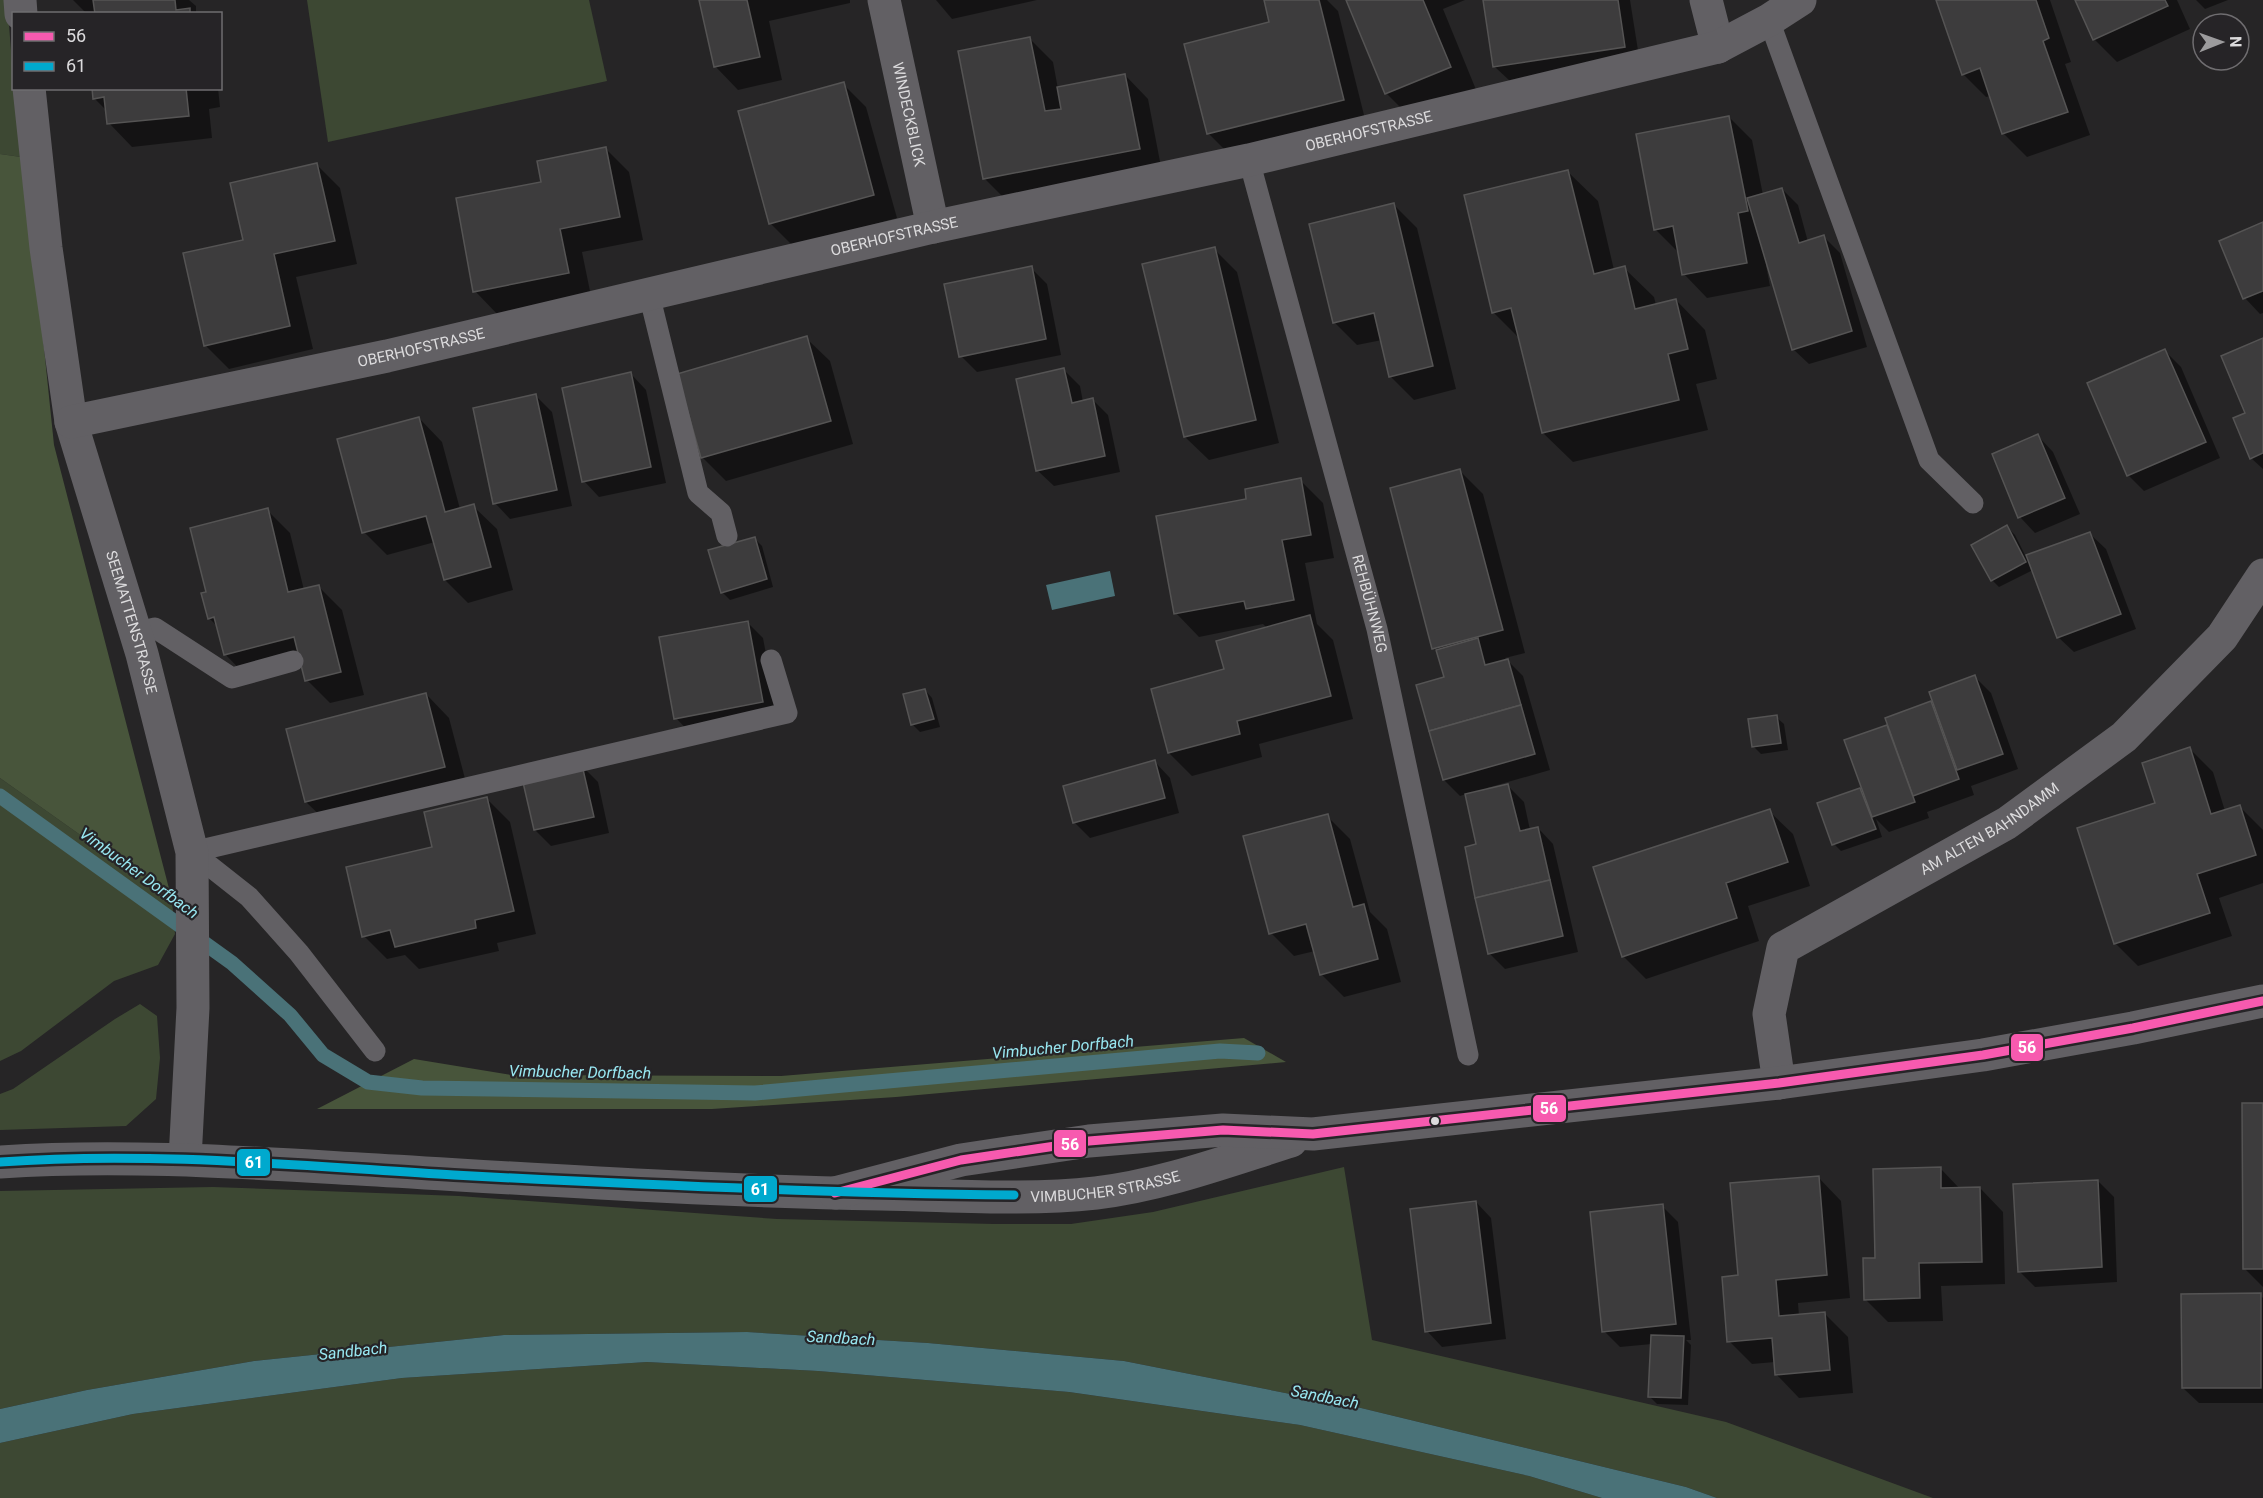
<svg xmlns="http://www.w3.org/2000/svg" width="2263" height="1498" viewBox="0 0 2263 1498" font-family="Roboto,sans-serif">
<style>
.green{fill:#3d4833}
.forest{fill:#48553b}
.water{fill:#4a7278}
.shadow{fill:#0007}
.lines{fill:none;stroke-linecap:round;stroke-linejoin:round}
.stream{stroke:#4a7278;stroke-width:15}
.building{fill:#3d3c3d;stroke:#555454;stroke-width:1.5}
.service{stroke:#626064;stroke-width:21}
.minor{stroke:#626064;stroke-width:33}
.tertiary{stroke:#626064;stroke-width:33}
.bus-1-casing{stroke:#262427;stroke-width:14}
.bus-2-casing{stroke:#262427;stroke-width:14}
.bus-1{stroke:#f75aaf;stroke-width:9}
.bus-2{stroke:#00a9ce;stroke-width:9}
.bus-dot{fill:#dcdbdd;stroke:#262427;stroke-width:2}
.labels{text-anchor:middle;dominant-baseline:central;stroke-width:4.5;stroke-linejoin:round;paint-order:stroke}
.street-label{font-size:15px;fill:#dcdbdd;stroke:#262427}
.water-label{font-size:16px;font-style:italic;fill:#98e7f1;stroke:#262427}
.line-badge{stroke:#262427;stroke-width:2}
.badge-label{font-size:16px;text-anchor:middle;font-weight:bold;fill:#fff}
</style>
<rect width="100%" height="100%" fill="#262526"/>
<g class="green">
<polygon points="0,0 7,0 14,88 21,157 0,154"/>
<polygon points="307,0 589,0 607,81 328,142"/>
<polygon points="0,778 172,900 175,934 158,965 114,981 21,1051 0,1061"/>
<polygon points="140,1004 157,1016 160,1058 156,1099 126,1126 0,1130 0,1094 13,1089 115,1019"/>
<polygon points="1344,1167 1372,1340 1726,1422 1933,1498 1717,1498 1686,1487 1361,1408 1124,1361 928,1343 747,1332 504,1335 254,1361 87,1390 0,1409 0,1191 213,1187 459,1196 777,1219 994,1224 1071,1224 1153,1212"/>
<polygon points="647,1362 818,1371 1069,1392 1300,1425 1529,1476 1602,1498 0,1498 0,1443 133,1414 402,1378"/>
</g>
<g class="forest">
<polygon points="0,154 21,157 31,222 54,445 172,900 0,778"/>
<polygon points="1244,1038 1286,1062 896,1097 712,1109 317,1109 414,1059 511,1075 781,1076"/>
</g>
<g class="water">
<polygon points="1110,571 1115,596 1052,610 1046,585"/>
<polygon points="747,1332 928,1343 1124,1361 1361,1408 1686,1487 1717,1498 1602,1498 1529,1476 1300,1425 1069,1392 818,1371 647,1362 402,1378 133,1414 0,1443 0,1409 87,1390 254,1361 504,1335"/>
</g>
<g class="shadow">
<polygon points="73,0 189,0 196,6 196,14 87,14"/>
<polygon points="701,0 850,0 850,3 769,21 782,80 738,90 715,66"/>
<polygon points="936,0 1037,0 952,19"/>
<polygon points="1268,0 1327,0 1338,11 1366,123 1232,157 1208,133 1271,23"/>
<polygon points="1348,0 1465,0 1443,9 1479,97 1416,123 1386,93"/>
<polygon points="1485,0 1630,0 1640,63 1511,82 1495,67"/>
<polygon points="1938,0 2050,0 2071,62 2065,64 2090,135 2027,157 2003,133 1991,96 1986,97 1963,74"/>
<polygon points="2077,0 2177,0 2190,29 2117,62 2094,39"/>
<polygon points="2196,0 2228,0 2205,9"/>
<polygon points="1030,39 1053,62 1058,89 1125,75 1148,99 1162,172 1008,202 984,178"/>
<polygon points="843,84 866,107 897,218 793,246 770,223"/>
<polygon points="93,88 218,88 220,107 209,109 212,138 132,147 109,123 107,111 94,98"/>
<polygon points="1729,117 1752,140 1763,195 1782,189 1798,205 1808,242 1824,237 1840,253 1867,347 1809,364 1793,349 1768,265 1766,265 1770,286 1707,298 1684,274 1679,253 1655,229"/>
<polygon points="606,149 629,172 643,240 582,252 591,296 498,315 475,291 542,183"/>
<polygon points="317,165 340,188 357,264 296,277 313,349 229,369 206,346 245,241"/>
<polygon points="1568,172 1598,201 1614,270 1624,268 1654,297 1656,305 1676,300 1705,330 1717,379 1696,384 1708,430 1573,462 1543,433 1520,339 1493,312"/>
<polygon points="1394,205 1417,228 1456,389 1414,400 1391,377 1382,340 1357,345 1334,322"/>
<polygon points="2263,224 2263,313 2260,314 2245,298"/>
<polygon points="1214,249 1237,272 1279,443 1209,460 1185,437"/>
<polygon points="1031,268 1047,284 1061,355 977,372 961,356"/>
<polygon points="806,338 830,361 853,444 726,481 702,457"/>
<polygon points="2263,340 2263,469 2251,458 2247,413"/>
<polygon points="2165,351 2181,367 2220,458 2144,491 2128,475"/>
<polygon points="1064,370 1080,386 1083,402 1093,400 1108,415 1120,472 1054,486 1038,471 1018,380"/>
<polygon points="631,374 646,390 666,483 599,497 584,481"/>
<polygon points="536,396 552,412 572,506 510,519 495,503"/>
<polygon points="419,418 442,442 460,509 473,506 497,529 513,590 468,603 445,580 435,542 387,555 364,532"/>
<polygon points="2038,436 2053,452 2080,514 2035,533 2020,517 1993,455"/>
<polygon points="1460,471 1483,494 1525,653 1505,658 1523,676 1550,770 1487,788 1488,790 1508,786 1524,802 1530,830 1538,828 1553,844 1578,952 1505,969 1489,953 1478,846 1466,794 1460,796 1444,780 1417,686 1445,678 1438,653 1433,648"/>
<polygon points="1300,480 1323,503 1334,558 1305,563 1317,624 1333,640 1353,719 1259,744 1262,757 1192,776 1169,753 1225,670 1267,628 1263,624 1199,637 1176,613 1248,500"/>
<polygon points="267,510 290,533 304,590 318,586 342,610 364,695 330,703 307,680 303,664 248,678 225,654 218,627 209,618 208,593"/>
<polygon points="2007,527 2015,535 2026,557 2090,534 2106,549 2136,629 2074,652 2058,637 2033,570 1999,587 1992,580"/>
<polygon points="754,538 762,546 773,587 730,600 722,592"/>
<polygon points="748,623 763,638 778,718 691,734 676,718"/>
<polygon points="1975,677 1991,693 2018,769 1971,786 1974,795 1927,812 1929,818 1889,832 1876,819 1882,837 1841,851 1834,844 1860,789 1866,795 1846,741 1889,725 1887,719 1934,702"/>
<polygon points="925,690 932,698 940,727 920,732 912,724"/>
<polygon points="426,694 449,718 468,790 330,825 306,802 288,730"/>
<polygon points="1776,717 1784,724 1788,750 1761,754 1753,746"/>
<polygon points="2190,749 2213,772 2225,811 2240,807 2263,830 2263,883 2219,898 2232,936 2138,966 2115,943"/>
<polygon points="1155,762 1170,778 1179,813 1090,838 1074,822"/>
<polygon points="582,766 598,782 609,833 551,846 535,830"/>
<polygon points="487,799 510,822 536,934 497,943 499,951 419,969 405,955 387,959 364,936"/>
<polygon points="1769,811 1793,834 1810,886 1748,906 1759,941 1646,979 1623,956"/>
<polygon points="1327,816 1350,839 1370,912 1387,929 1401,982 1344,997 1321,974 1315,951 1294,956 1271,933"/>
<polygon points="2263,1104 2263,1287 2244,1268"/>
<polygon points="1941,1169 1960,1189 1980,1188 2003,1212 2005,1284 1941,1286 1943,1321 1888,1322 1865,1299 1877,1259"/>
<polygon points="1818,1177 1841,1201 1850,1298 1798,1303 1799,1316 1825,1314 1848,1337 1853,1393 1799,1398 1776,1374 1775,1362 1752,1364 1729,1341 1739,1277"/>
<polygon points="2098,1181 2114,1197 2117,1282 2035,1287 2019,1271"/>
<polygon points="1476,1202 1491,1218 1506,1339 1442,1347 1427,1331"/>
<polygon points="1662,1206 1678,1222 1691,1340 1686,1340 1691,1345 1688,1405 1657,1404 1649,1396 1652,1344 1620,1347 1604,1331"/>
<polygon points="2260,1295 2263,1298 2263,1403 2199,1403 2183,1388"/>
</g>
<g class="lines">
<polyline class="stream" points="0,796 232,963 290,1015 323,1055 368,1082 422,1088 755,1093 1220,1051 1258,1053"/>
</g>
<g class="building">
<polygon points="93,0 175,0 176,10 190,8 190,14 95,14"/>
<polygon points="699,0 747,0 760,57 714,67"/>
<polygon points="1264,0 1319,0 1344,100 1207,134 1184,44 1269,22"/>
<polygon points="1346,0 1423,0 1451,67 1385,94"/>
<polygon points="1483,0 1618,0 1625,47 1493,67"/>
<polygon points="1936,0 2036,0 2049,38 2043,41 2068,112 2002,134 1980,68 1962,75"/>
<polygon points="2075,0 2165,0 2168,6 2093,40"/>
<polygon points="1030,37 1045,111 1061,109 1057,87 1125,74 1140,149 983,179 958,51"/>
<polygon points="844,82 874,195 769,224 738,111"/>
<polygon points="92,88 186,88 189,116 107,124 104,97 93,99"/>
<polygon points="1729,116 1748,211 1738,213 1747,263 1682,275 1673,226 1654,230 1636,134"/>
<polygon points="606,147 620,217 560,229 569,273 473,292 456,198 541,182 537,161"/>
<polygon points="317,163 335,241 274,254 290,326 204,346 183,253 243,240 230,183"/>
<polygon points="1568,170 1594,274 1625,266 1635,309 1676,299 1688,349 1668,354 1679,400 1542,433 1511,308 1492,313 1464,195"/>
<polygon points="1782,188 1799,243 1824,235 1852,331 1792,350 1747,198"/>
<polygon points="1394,203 1433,366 1389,377 1374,313 1333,323 1309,224"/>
<polygon points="2263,222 2263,291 2243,299 2219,241"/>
<polygon points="1215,247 1256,420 1184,437 1142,264"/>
<polygon points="1032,266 1046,339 959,357 944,284"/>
<polygon points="807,336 831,421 701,458 677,374"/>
<polygon points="2263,338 2263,453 2250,459 2233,418 2245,413 2221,356"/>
<polygon points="2165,349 2206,442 2127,476 2087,383"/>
<polygon points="1064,368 1072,403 1093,398 1105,456 1036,471 1016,379"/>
<polygon points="631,372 651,467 582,482 562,388"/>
<polygon points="536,394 557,490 493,504 473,408"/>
<polygon points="419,417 445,512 474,504 491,567 444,580 426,516 362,533 337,439"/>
<polygon points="2038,434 2065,498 2018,518 1992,454"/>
<polygon points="1460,469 1503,630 1432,649 1390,488"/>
<polygon points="1301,478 1311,535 1282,540 1294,600 1246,609 1244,601 1174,614 1156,516 1246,499 1245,489"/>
<polygon points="268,508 288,592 319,585 341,672 305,681 294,637 224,655 214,617 208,619 201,593 206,592 190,528"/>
<polygon points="2007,525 2026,562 1991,581 1971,545"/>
<polygon points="2090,532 2121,614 2057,638 2026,555"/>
<polygon points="755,537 767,579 721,593 708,550"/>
<polygon points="1310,615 1331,696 1237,721 1240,734 1168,753 1151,689 1224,669 1216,641"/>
<polygon points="748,621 763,702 674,719 659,637"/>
<polygon points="1478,638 1485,665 1508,659 1521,705 1429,731 1416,685 1444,677 1436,650"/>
<polygon points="1975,675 2003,754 1957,770 1929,692"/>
<polygon points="925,689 934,719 911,725 903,694"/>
<polygon points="426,693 445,767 305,802 286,729"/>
<polygon points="1931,701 1959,779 1913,796 1885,718"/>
<polygon points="1521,705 1535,754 1443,780 1429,731"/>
<polygon points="1777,715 1781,743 1752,747 1748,719"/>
<polygon points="1887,725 1915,802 1872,817 1844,740"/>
<polygon points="2190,747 2211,814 2240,805 2256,855 2197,874 2210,913 2114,944 2077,828 2155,803 2142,763"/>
<polygon points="1155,760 1165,798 1073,823 1063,786"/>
<polygon points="582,765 594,817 534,830 522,778"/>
<polygon points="1508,784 1520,831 1538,827 1550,880 1475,898 1465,847 1476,844 1465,794"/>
<polygon points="1860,788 1876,829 1832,845 1817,803"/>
<polygon points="487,797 514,911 475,920 476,928 395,947 390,930 362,937 346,867 432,847 424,812"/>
<polygon points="1770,809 1788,862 1726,883 1737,918 1622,957 1593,867"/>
<polygon points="1328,814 1353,907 1364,904 1378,959 1320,975 1306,924 1269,934 1243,836"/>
<polygon points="1550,880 1563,936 1488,954 1475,898"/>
<polygon points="2242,1103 2263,1103 2263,1269 2243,1269"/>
<polygon points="1941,1167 1941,1188 1980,1187 1982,1262 1919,1263 1920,1298 1864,1300 1863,1258 1875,1258 1873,1169"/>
<polygon points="1819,1176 1827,1275 1776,1280 1779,1316 1825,1312 1830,1370 1775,1375 1772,1338 1727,1342 1722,1277 1738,1275 1730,1183"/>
<polygon points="2098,1180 2102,1267 2018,1272 2013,1184"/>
<polygon points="1476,1201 1491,1323 1425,1332 1410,1209"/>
<polygon points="1663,1204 1676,1324 1602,1332 1590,1212"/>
<polygon points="2261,1293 2261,1388 2182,1388 2181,1294"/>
<polygon points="1651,1335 1684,1336 1681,1398 1648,1397"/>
</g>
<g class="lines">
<g class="service">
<polyline points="1769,20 1929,460 1973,503"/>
<path id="s1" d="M 1249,160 L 1377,629 L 1468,1055"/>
<polyline points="649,294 698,493 721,513 727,536"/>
<polyline points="135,633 155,628 232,678 293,661"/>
<polyline points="375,1051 299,953 249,897 192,852 787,713 771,660"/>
</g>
<g class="minor">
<polyline points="20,0 21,14"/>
<path id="s2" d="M 884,0 L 933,227"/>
<polyline points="1706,0 1718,47"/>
<path id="s3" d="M 29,88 L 46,248 L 71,422 L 142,654 L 192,852 L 193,1008 L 185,1159"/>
<path id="s4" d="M 71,422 L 387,356 L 933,227 L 1249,160 L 1718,47 L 1769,20 L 1800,0"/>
<path id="s5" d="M 1779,1083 L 1769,1014 L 1783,948 L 2007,823 L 2124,737 L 2222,637 L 2263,575"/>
</g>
<g class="tertiary">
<path id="s6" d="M 0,1162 C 120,1154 239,1162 359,1169 C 533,1179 706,1191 881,1194 C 952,1195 1025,1201 1096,1193 C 1163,1185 1227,1161 1291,1141"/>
<polyline points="835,1193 961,1160 1089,1141 1223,1130 1313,1134 1779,1083 1983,1055 2133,1028 2263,1001"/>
</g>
<g class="bus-1-casing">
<polyline id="bus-1" points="835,1193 961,1160 1089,1141 1223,1130 1313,1134 1779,1083 1983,1055 2133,1028 2263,1001"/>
</g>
<g class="bus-2-casing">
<path id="bus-2" d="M 0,1162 C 151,1151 303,1166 454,1175 C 641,1185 827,1193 1014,1195"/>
</g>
<use href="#bus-1" class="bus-1"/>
<use href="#bus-2" class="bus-2"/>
</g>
<circle class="bus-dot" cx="1435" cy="1121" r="5"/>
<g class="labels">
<g class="street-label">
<text stroke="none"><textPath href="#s2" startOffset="117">WINDECKBLICK</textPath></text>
<text stroke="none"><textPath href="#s4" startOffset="1330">OBERHOFSTRASSE</textPath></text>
<text stroke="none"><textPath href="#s4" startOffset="844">OBERHOFSTRASSE</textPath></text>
<text stroke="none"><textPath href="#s4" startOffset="358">OBERHOFSTRASSE</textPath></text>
<text stroke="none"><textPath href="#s1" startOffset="460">REHBÜHNWEG</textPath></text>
<text stroke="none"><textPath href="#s3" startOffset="546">SEEMATTENSTRASSE</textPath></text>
<text stroke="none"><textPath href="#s5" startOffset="376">AM ALTEN BAHNDAMM</textPath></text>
<text stroke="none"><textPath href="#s6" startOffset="1107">VIMBUCHER STRASSE</textPath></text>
</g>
<g class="water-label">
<text transform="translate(139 873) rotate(36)">Vimbucher Dorfbach</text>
<text transform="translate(1063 1047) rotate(-5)">Vimbucher Dorfbach</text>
<text transform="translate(580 1072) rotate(1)">Vimbucher Dorfbach</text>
<text transform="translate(841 1338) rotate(3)">Sandbach</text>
<text transform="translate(353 1351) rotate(-6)">Sandbach</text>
<text transform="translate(1325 1397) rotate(11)">Sandbach</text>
</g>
</g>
<g class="line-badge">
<rect x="2010" y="1033" width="34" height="29" rx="6" fill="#f75aaf"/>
<rect x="1532" y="1094" width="35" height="29" rx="6" fill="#f75aaf"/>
<rect x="1053" y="1129" width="34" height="29" rx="6" fill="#f75aaf"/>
<rect x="236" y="1148" width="35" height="29" rx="6" fill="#00a9ce"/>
<rect x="743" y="1175" width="35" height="28" rx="6" fill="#00a9ce"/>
</g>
<g class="badge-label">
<text x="2027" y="1053">56</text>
<text x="1549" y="1114">56</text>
<text x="1070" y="1150">56</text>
<text x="254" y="1168">61</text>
<text x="760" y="1195">61</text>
</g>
<rect x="12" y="12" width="210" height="78" fill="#262427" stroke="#6f6d70" stroke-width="1.5"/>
<rect x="24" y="32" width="30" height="9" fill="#f75aaf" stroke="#6f6d70" stroke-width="1.5"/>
<text x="66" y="42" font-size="18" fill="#dcdbdd">56</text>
<rect x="24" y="62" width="30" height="9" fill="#00a9ce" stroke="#6f6d70" stroke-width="1.5"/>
<text x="66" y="72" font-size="18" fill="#dcdbdd">61</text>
<g transform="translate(2221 42) rotate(89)"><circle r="28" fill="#262427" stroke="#6f6d70" stroke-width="1.5"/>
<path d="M0-4.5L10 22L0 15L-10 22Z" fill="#9c9b9d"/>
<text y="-9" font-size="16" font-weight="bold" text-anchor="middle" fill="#dcdbdd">N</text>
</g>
</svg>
